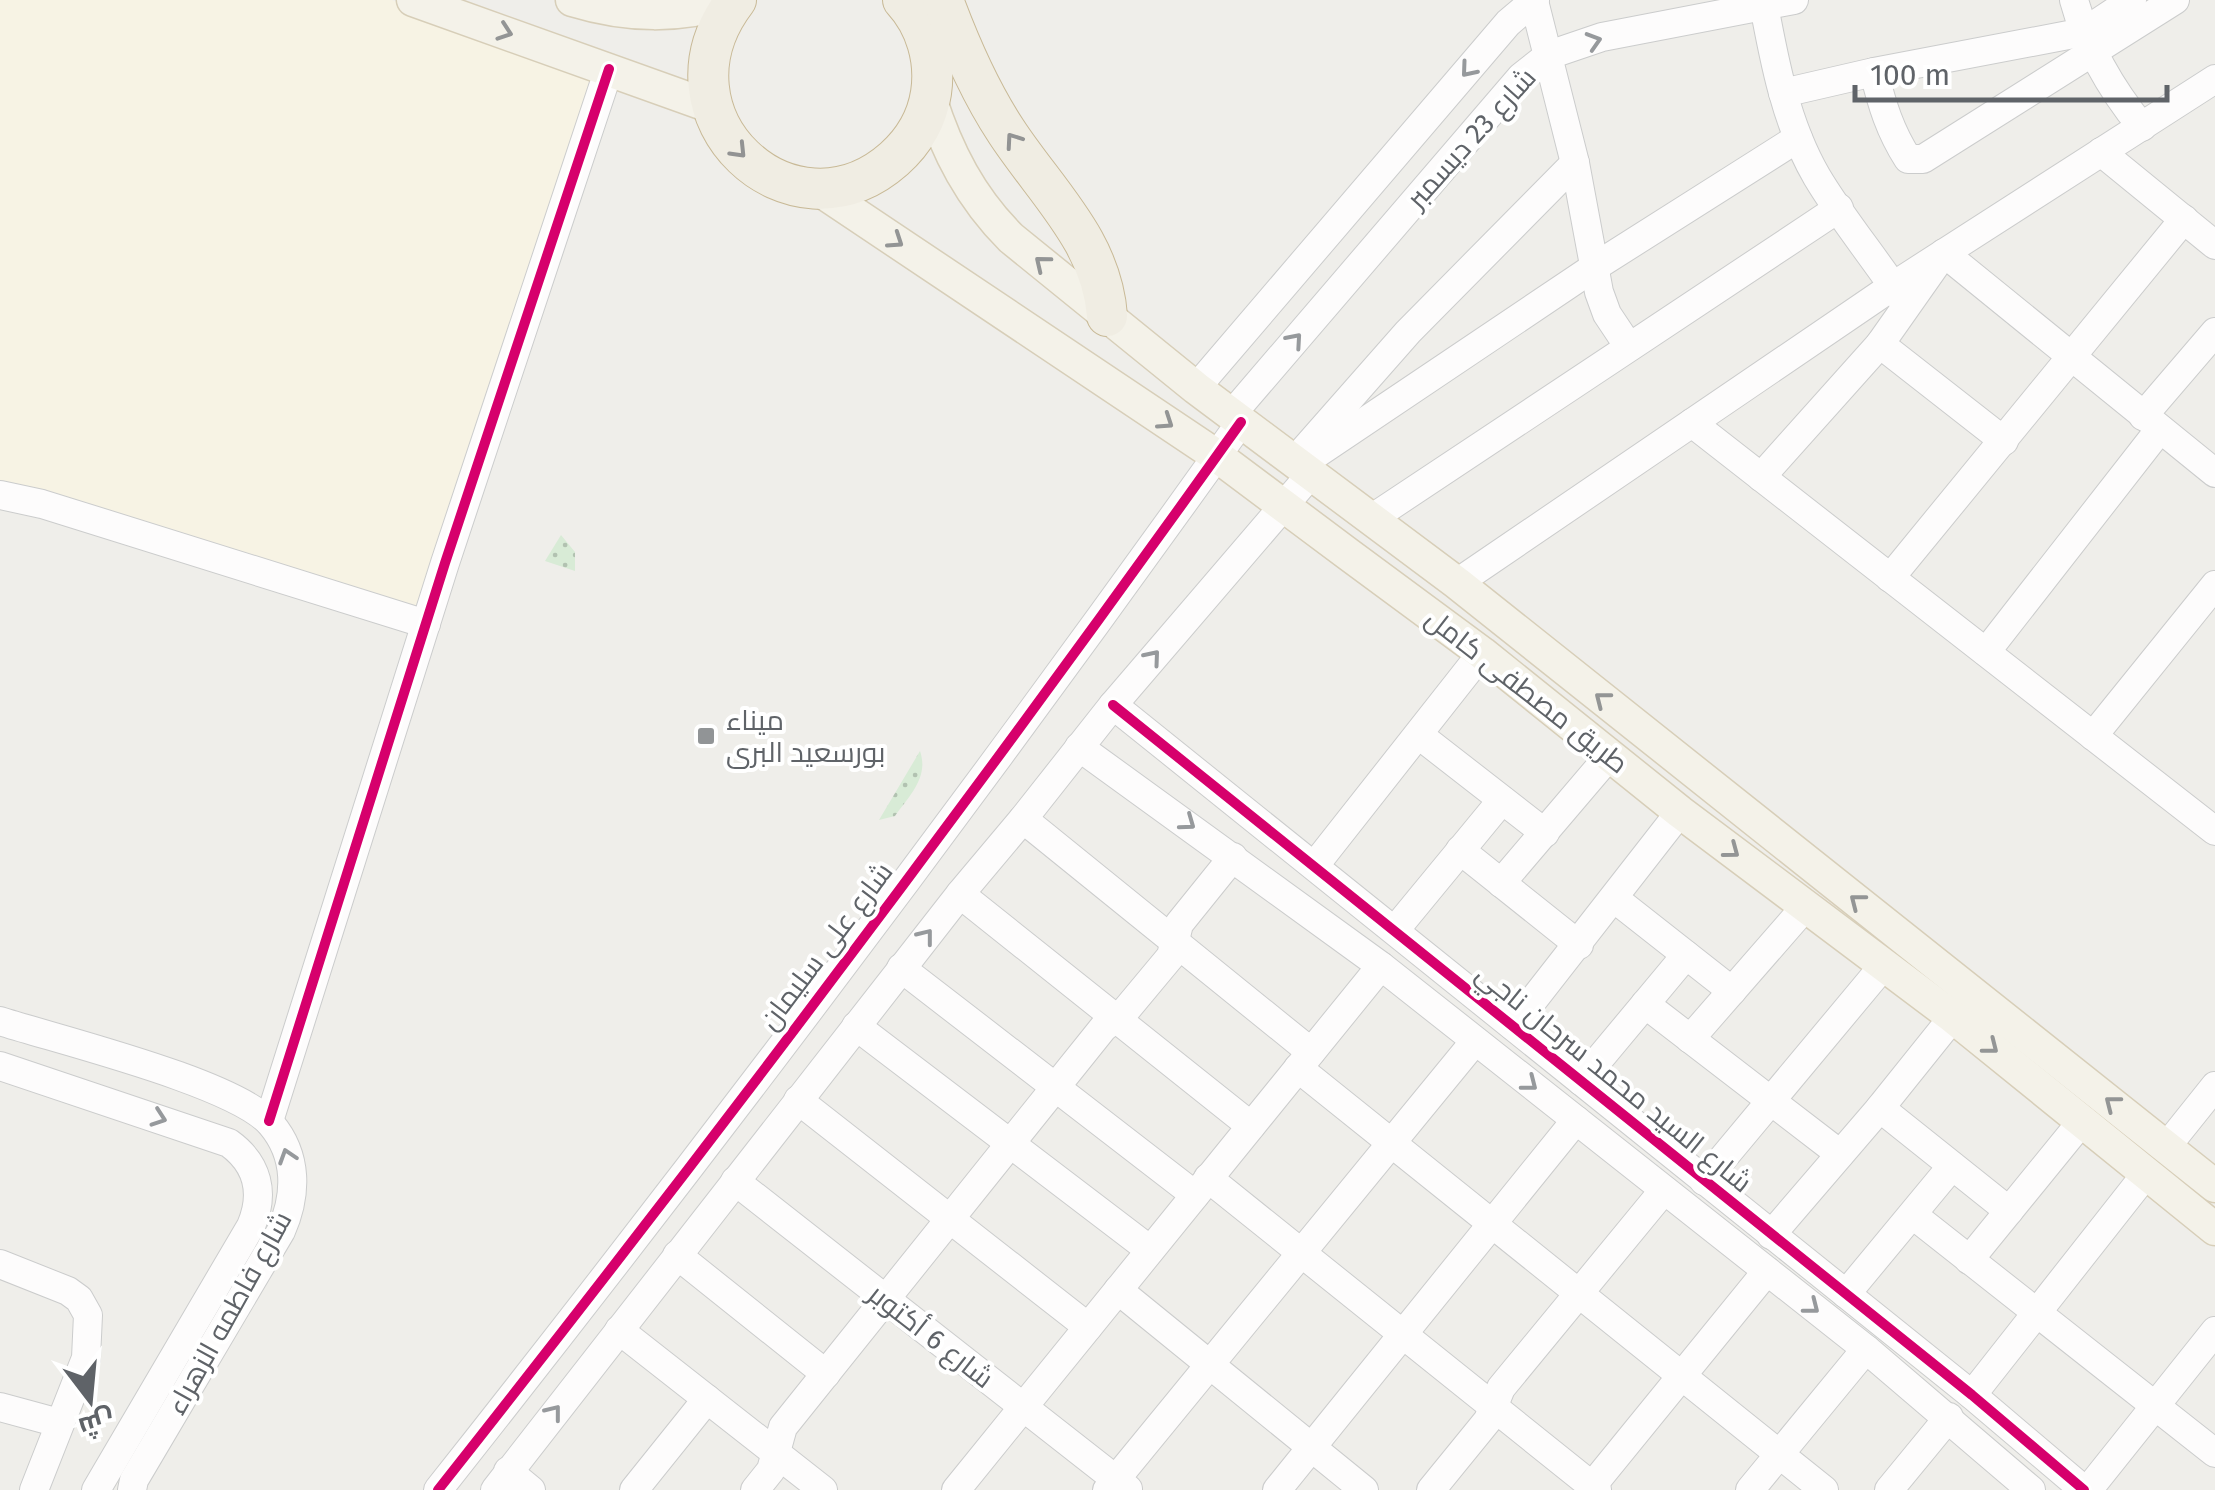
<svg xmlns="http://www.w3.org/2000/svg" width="2215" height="1490" viewBox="0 0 2215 1490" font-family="'Fira Sans',Cairo,sans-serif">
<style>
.commercial{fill:#f7f3e4}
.grass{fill:url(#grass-dots)}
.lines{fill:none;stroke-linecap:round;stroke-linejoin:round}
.minor-casing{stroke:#cbcccc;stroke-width:30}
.major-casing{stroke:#d7ceb8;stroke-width:35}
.highway-casing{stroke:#c8b996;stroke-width:42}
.minor{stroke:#fdfcfc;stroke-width:28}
.major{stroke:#f4f2e9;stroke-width:32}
.highway{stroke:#f0ede3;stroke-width:40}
.cycleway-casing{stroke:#fff;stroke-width:16}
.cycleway{stroke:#d6006c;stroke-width:10}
.oneway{stroke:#939595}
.oneway2{stroke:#96999c}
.oneway3{stroke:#929393}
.poi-dot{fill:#919496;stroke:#fff;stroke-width:4}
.labels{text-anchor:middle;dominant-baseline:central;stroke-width:8;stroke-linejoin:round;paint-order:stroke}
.street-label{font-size:28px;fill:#5f6368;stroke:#fff}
.poi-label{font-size:28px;fill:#5f6368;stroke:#fff;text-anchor:start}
</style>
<defs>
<pattern id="grass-dots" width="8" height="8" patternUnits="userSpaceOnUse" patternTransform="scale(2.5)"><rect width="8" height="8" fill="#d8ebd6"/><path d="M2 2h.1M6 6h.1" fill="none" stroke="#b2c2b1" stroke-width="1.8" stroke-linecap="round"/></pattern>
</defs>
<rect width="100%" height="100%" fill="#efeeea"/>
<polygon class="commercial" points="0,0 392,0 593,78 419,614 0,492"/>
<g class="grass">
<polygon points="561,535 575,552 575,571 545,561"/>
<path d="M 920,751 C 929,777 910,795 895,816 L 879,820 Z"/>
</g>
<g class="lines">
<g class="minor-casing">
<g id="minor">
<path d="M 1763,0 C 1774,60 1786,124 1817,177 C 1842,219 1874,257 1901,298"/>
<path d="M 2074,0 C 2087,48 2111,89 2142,127"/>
<polyline points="1534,1 1575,163 1599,292 1607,314 1629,347"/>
<path d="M 1874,72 C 1882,105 1890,131 1908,159 L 1923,159 L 2175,0"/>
<polyline points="1783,93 1874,72 2084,32 2132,0"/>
<polyline points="2101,152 2215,245"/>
<polyline points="1880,344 2004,441"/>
<polyline points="1196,388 1508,23 1535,0"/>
<polyline points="1232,414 1521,77 1549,55 1602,37 1794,0"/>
<polyline points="2143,416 2215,332"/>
<polyline points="1692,423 2215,831"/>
<polyline points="1305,449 1408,332 1575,163"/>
<polyline points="1300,465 1593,268 1798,138"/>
<polyline points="1761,477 1880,344 1944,253 2215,473"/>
<polyline points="0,495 42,504 426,624"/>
<polyline points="1371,519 1839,208"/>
<polyline points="1890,578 2184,219"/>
<polyline points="1457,583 1893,286 2215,79"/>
<polyline points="1986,652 2160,429"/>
<polyline points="1113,705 1972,1395 2084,1490"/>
<polyline points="1419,735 1545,833"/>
<polyline points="2093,736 2215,585"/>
<polyline points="1079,747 1381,966 1866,1349 2031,1490"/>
<polyline points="1023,819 1311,1052"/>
<polyline points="1460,850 1579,945"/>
<polyline points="1315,865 1482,653"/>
<polyline points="1501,883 1610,755"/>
<polyline points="960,894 1251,1126"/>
<polyline points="1615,899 1732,991"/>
<polyline points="1395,930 1502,800"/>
<polyline points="901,968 1195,1195"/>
<polyline points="1645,1004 1840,1154"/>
<path d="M 0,1021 C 59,1040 236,1083 271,1124 C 298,1156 297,1195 281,1231 L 134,1480 L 132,1490"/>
<polyline points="856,1026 1150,1250"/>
<polyline points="1513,1026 1680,812"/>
<polyline points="1690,1039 1806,906"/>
<path d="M 0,1066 L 229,1143 C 258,1164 265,1193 251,1226 L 96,1490"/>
<polyline points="1298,1068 1824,1490"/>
<polyline points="1581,1081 1686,955"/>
<polyline points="798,1100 1088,1327"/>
<polyline points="1880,1108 2009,1211"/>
<polyline points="269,1121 445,563 609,69"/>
<polyline points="2167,1146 2215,1086"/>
<polyline points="1208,1178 1597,1490"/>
<polyline points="735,1181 1128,1489"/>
<polyline points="1704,1181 1884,965"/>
<polyline points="1913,1215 2215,1453"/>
<polyline points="1771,1235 1880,1108 1953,1017"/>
<polyline points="677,1255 826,1374"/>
<polyline points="1969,1260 2083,1120"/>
<polyline points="0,1264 68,1291 79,1299 88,1315 86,1358 34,1490"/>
<polyline points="1118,1290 1364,1490"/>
<polyline points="1846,1294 1952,1166"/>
<polyline points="619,1330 823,1490"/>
<polyline points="1972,1395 2146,1174"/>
<polyline points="0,1407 59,1423"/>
<polyline points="508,1471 531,1490"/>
<polyline points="1592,1486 1767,1271"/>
<path d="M 438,1490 C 714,1141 983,784 1241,422"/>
<polyline points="495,1490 960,894 1023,819 1113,705 1311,474"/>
<polyline points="634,1490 707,1399"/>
<polyline points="755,1490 771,1470 783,1427 1103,1028 1126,1010 1171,956 1179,924 1233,857"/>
<polyline points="956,1490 1381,966"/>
<polyline points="1107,1490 1475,1041"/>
<polyline points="1277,1490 1576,1120"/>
<polyline points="1431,1490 1488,1420 1501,1388 1664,1190"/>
<polyline points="1750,1490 1866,1349"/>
<polyline points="1889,1490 1949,1417"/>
<polyline points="2088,1490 2215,1331"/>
</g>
</g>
<g class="major-casing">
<g id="major">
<polyline points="413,0 712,107"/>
<path d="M 572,0 C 628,17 679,18 735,0"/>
<path d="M 930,98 C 947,152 971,198 1011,238 L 1196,388 L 1457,583 L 2215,1186"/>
<polyline points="815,187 1217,456 1348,554 1482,653 1680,812 1953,1017 2215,1229"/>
</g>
</g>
<g class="highway-casing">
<g id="highway">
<path d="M 736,0 C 647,116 792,249 894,159 C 913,142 927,119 931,93 C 936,60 926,25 903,0"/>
<path d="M 943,0 C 960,46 979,90 1006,131 C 1045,191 1102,241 1107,316"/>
</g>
</g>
<use href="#minor" class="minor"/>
<use href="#major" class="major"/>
<use href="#highway" class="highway"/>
<g class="cycleway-casing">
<g id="cycleway">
<polyline points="1113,705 1972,1395 2084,1490"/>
<polyline points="269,1121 445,563 609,69"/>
<path d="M 438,1490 C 714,1141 983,784 1241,422"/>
</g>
</g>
<use href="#cycleway" class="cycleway"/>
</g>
<defs><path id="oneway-chevron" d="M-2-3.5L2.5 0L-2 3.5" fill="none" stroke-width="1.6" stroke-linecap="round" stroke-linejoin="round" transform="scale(2.5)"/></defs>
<g class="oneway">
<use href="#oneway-chevron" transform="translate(505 32) rotate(19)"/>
<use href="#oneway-chevron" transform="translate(896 241) rotate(34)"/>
<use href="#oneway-chevron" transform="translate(1042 263) rotate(-141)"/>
<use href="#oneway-chevron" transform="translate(1166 422) rotate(34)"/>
<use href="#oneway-chevron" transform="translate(1602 699) rotate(-142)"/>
<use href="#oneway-chevron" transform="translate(1732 851) rotate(37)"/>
<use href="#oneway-chevron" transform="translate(1857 901) rotate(-142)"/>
<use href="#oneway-chevron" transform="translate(1991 1047) rotate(38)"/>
<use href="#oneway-chevron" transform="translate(2112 1103) rotate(-142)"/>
</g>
<g class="oneway2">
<use href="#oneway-chevron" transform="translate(1594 41) rotate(-17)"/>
<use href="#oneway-chevron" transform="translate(1468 70) rotate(130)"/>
<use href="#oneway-chevron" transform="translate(1295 340) rotate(-49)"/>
<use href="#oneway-chevron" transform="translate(1153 657) rotate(-50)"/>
<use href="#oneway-chevron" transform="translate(1188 823) rotate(36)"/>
<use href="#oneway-chevron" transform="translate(926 936) rotate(-52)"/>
<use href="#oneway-chevron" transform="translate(1530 1084) rotate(38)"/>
<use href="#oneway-chevron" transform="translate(159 1118) rotate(19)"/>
<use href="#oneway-chevron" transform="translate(287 1156) rotate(-108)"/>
<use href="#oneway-chevron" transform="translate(1812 1307) rotate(38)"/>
<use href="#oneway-chevron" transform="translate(554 1412) rotate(-52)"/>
</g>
<g class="oneway3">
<use href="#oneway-chevron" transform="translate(1013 140) rotate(-125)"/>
<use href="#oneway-chevron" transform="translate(739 151) rotate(46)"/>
</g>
<rect class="poi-dot" x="696" y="726" width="20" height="20" rx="5"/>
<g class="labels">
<g class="street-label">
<text transform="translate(1471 138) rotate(-48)">شارع 23 ديسمبر</text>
<text transform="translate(1527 691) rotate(38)">طريق مصطفى كامل</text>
<text transform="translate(826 946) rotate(-53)">شارع على سليمان</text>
<text transform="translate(1614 1078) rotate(39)">شارع السيد محمد سرحان ناجي</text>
<text transform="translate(229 1313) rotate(-61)">شارع فاطمه الزهراء</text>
<text transform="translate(931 1336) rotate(38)">شارع 6 أكتوبر</text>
</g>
<g class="poi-label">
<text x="726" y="720">ميناء<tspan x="726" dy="32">بورسعيد البرى</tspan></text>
</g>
</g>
<g transform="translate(90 1400) rotate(164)" stroke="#ffffff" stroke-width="8" paint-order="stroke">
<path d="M0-8L18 38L0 25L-18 38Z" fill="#5f6368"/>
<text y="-15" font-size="28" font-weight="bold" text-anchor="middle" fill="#5f6368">ش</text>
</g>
<path d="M1855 85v15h312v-15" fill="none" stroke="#5f6368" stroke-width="5"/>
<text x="1870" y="85" font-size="30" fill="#5f6368" stroke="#ffffff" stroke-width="8" paint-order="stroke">100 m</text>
</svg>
